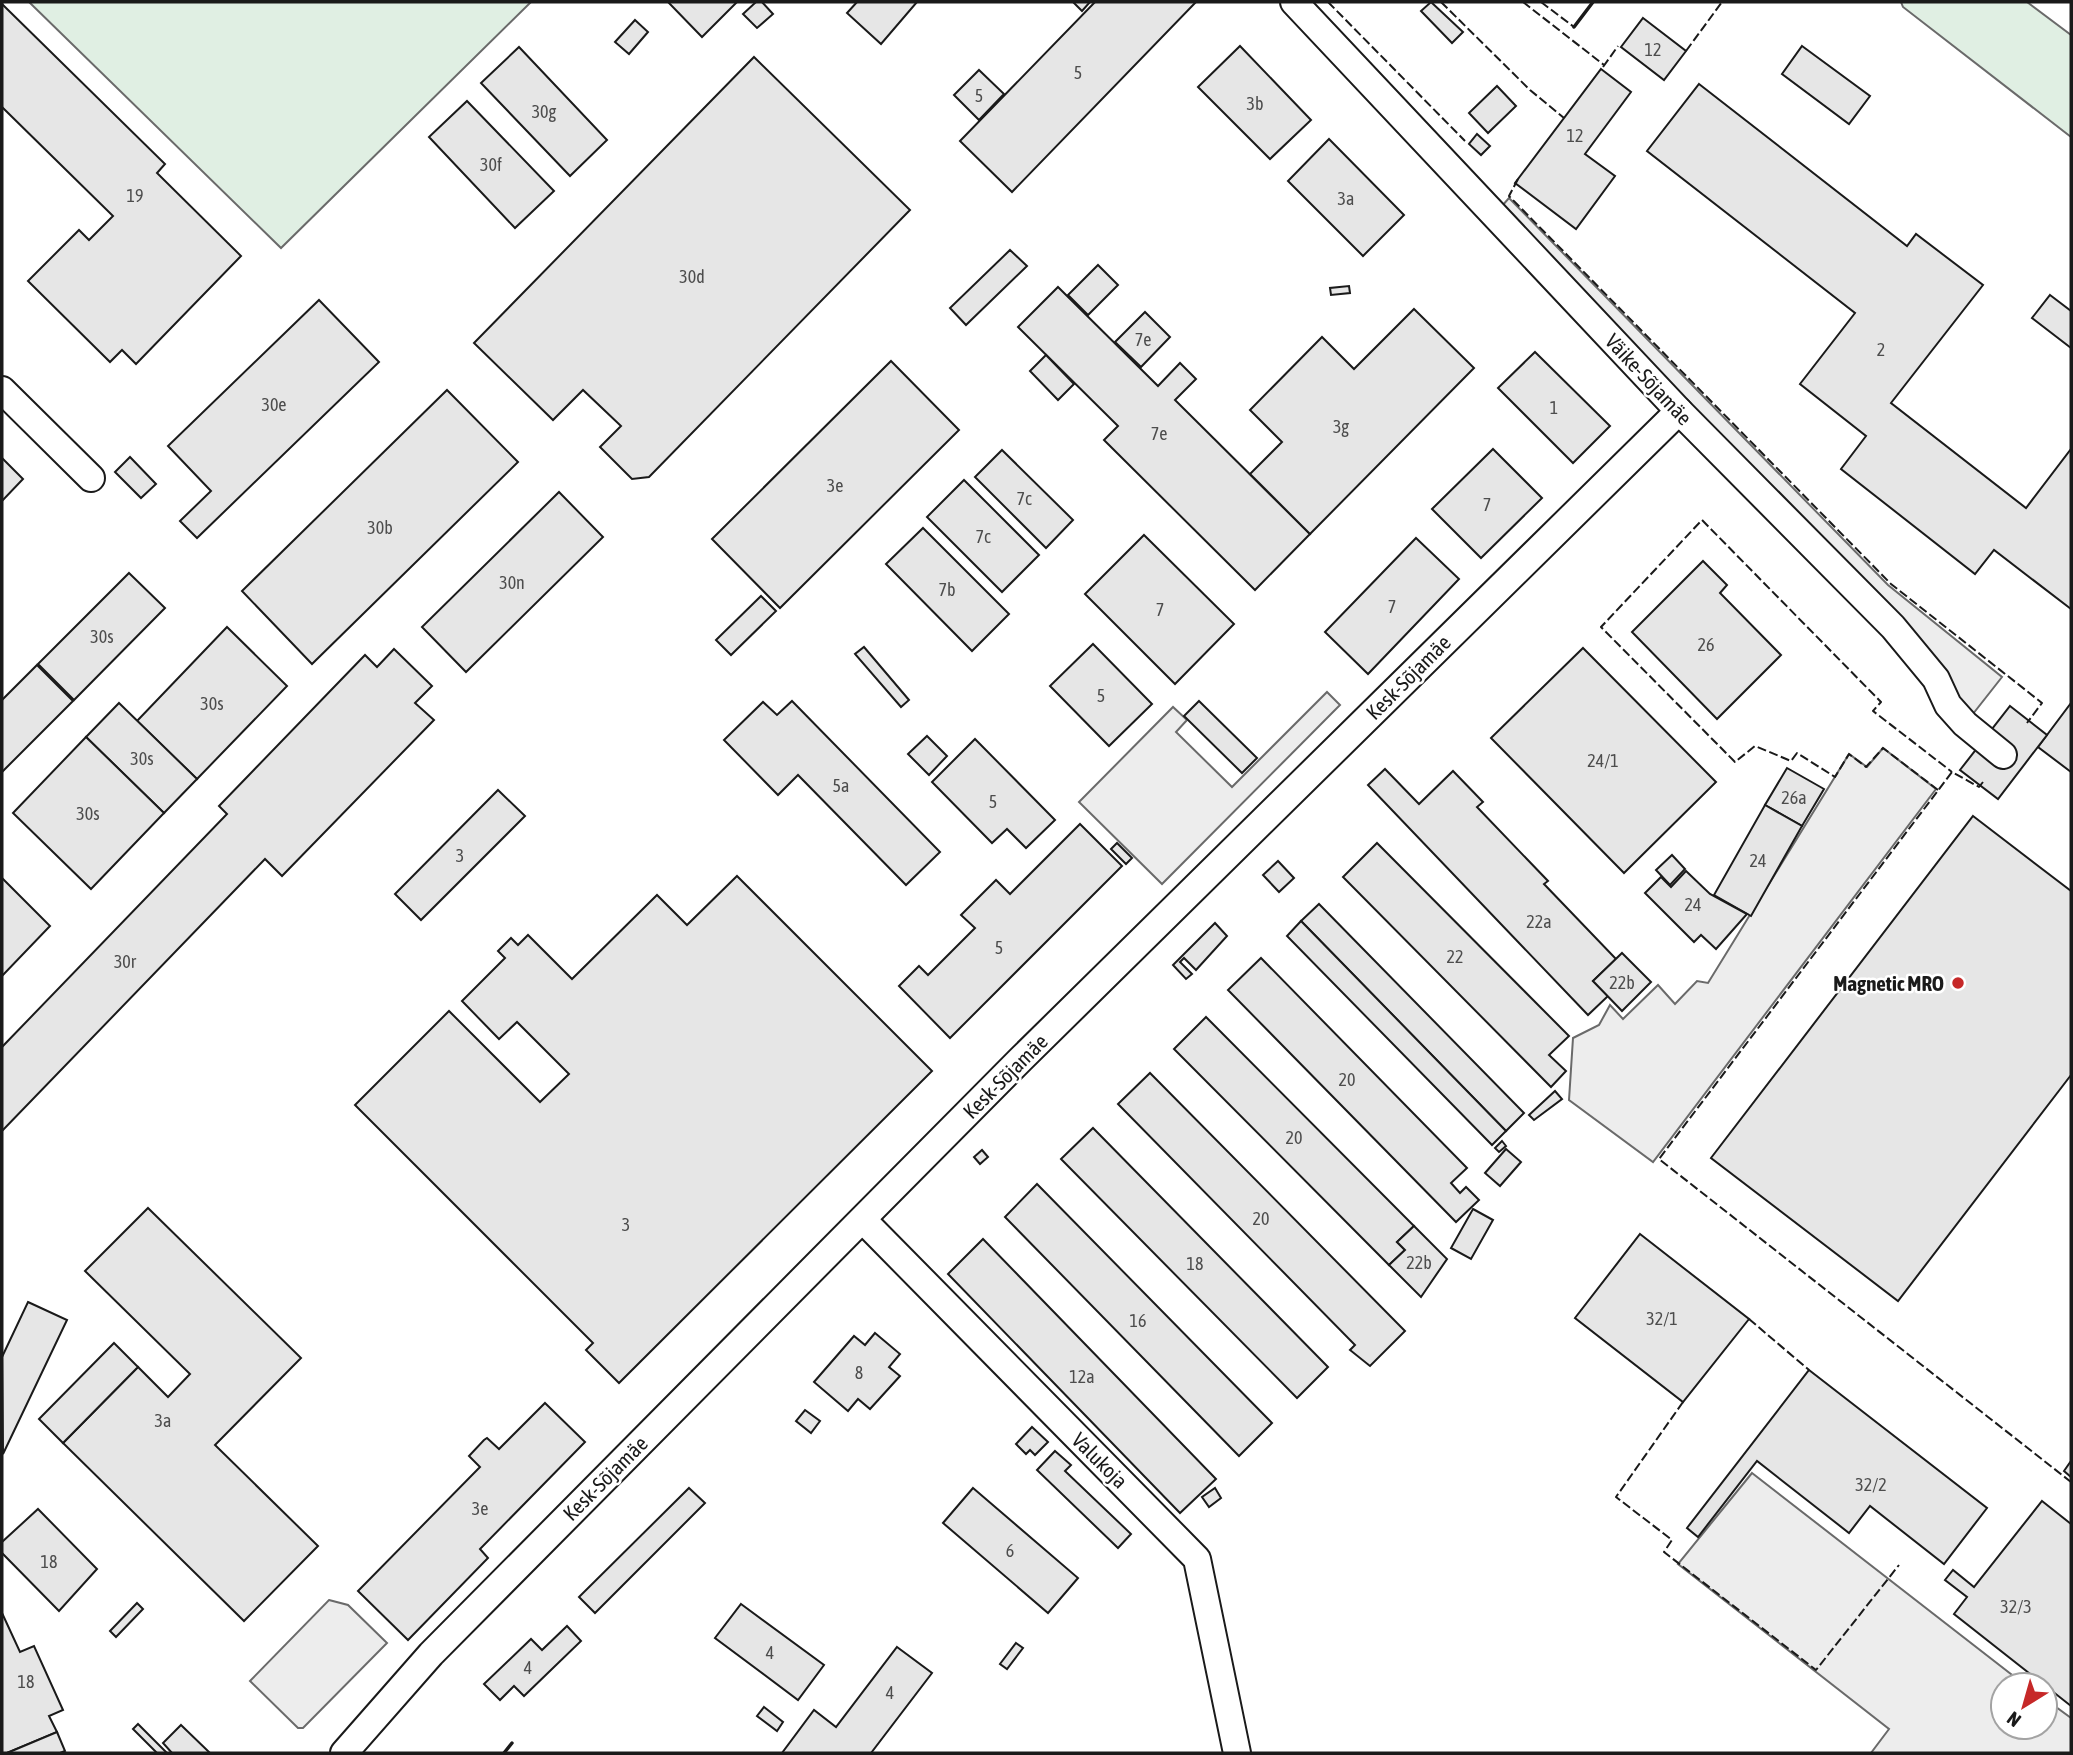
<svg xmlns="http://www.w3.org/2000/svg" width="2073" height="1755" viewBox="0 0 2073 1755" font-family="'Asap Condensed',sans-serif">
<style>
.green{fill:#e0efe3;stroke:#6a6a6a;stroke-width:2}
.parking{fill:#ededed;stroke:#6a6a6a;stroke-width:2}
.building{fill:#e6e6e6;stroke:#1a1a1a;stroke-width:2}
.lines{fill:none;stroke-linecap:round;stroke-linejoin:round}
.minor-casing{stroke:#1a1a1a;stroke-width:30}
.minor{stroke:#fff;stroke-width:26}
.fence{stroke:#1a1a1a;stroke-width:2;stroke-dasharray:9 3.5;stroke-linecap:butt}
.wall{stroke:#1a1a1a;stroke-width:3.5}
.poi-dot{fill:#c62828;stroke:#fff;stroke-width:2.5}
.labels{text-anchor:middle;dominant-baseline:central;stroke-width:5;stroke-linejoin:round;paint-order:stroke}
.number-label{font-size:18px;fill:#4d4d4d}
.street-label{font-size:21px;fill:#1a1a1a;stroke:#fff}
.poi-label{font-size:21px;font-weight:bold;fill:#1a1a1a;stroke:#fff;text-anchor:end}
</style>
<rect width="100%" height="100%" fill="#fff"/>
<g class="green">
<polygon points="29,2 531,2 281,248"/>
<polygon points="1901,2 2027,2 2071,35 2071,137 1903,7"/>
</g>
<g class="parking">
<polygon points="1509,198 1888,585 2002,677 1965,724 1494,215"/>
<polygon points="1327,692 1340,705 1162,884 1079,802 1173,707 1187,720 1176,732 1232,787"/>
<polygon points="1883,748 1936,789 1653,1162 1569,1100 1573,1038 1599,1025 1610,1005 1623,1019 1658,985 1675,1004 1697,981 1708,983 1849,754 1867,767"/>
<polygon points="1752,1473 2025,1685 2003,1685 2003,1727 2045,1727 2045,1699 2071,1718 2071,1753 1871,1753 1889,1729 1678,1564"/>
<polygon points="329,1600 348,1605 387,1643 303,1728 298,1728 250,1681"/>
</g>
<g class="building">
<polygon points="668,2 737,2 702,37"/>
<polygon points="756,2 762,2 773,14 757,28 743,14"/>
<polygon points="857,2 917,2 881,44 847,13"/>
<polygon points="1073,2 1090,2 1082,11"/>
<polygon points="1095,2 1196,2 1012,192 960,141"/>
<polygon points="1431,2 1463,32 1452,43 1421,11"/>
<polygon points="2,4 165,164 157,173 241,256 136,364 122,350 110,362 28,281 79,230 89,240 113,216 2,107"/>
<polygon points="1643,18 1686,51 1664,80 1621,47"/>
<polygon points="635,20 648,32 629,54 615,42"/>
<polygon points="1240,46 1311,120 1270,159 1198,87"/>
<polygon points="1802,46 1870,96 1849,124 1782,74"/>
<polygon points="519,47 607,140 570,176 481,83"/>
<polygon points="754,57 910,210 649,477 632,479 600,447 621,426 583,390 553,420 474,343"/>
<polygon points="1601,69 1631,92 1585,154 1615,176 1576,229 1515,183"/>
<polygon points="979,70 1004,94 979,120 954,95"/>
<polygon points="1699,84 1907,246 1916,234 1983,285 1891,403 2026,508 2071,449 2071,609 1994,550 1975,574 1841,469 1866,436 1800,384 1855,313 1647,151"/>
<polygon points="1497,86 1516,106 1488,133 1469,113"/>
<polygon points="467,101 554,191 515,228 429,137"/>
<polygon points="1477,134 1490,146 1481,155 1469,144"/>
<polygon points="1329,139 1404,215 1363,256 1288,181"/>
<polygon points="1010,250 1027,266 966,325 950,308"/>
<polygon points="1098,265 1118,285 1088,315 1068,295"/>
<polygon points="1349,286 1350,293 1331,295 1330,288"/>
<polygon points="1058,287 1158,386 1180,363 1196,379 1175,400 1310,534 1255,590 1106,442 1104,440 1118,426 1018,327"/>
<polygon points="2050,295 2071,311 2071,348 2032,318"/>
<polygon points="319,300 379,362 197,538 180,521 211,491 168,446"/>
<polygon points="1414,309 1474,368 1310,534 1250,474 1282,442 1250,410 1322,337 1354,369"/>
<polygon points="1145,312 1170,337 1141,367 1115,342"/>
<polygon points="1535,352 1610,426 1573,463 1498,388"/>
<polygon points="1046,355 1074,384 1058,400 1030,371"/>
<polygon points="891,361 959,430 780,608 712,539"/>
<polygon points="447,390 518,462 312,664 242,591"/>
<polygon points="1493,449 1542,498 1481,558 1432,509"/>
<polygon points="1002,450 1073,520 1046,548 975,477"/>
<polygon points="130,457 156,484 141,498 115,472"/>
<polygon points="2,458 23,479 2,501"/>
<polygon points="964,480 1039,555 1002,592 927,517"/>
<polygon points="559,492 603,537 466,672 422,627"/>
<polygon points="923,528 1009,614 972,651 886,564"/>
<polygon points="1144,535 1234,624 1175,684 1085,594"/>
<polygon points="1416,538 1459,579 1368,674 1325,632"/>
<polygon points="1703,561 1727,585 1720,593 1781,655 1717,719 1632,632"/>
<polygon points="129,573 165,608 74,700 38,664"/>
<polygon points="761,596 776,611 731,655 716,640"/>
<polygon points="227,627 287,686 197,779 137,721"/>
<polygon points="1093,644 1152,704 1109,746 1050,686"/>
<polygon points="864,647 909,700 901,707 855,654"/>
<polygon points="1583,648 1716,782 1624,873 1491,738"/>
<polygon points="394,649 432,686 415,703 434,720 282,876 265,859 2,1131 2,1047 227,814 219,806 365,655 377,667"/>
<polygon points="37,665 73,701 2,772 2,700"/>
<polygon points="792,701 940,852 906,885 798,775 778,795 724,740 763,702 777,715"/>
<polygon points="1199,701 1257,758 1242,773 1184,716"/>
<polygon points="119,703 197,779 164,813 86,737"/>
<polygon points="2071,703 2071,772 2038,747"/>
<polygon points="2010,706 2047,735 1998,799 1960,770"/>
<polygon points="927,736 947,756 929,775 908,754"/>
<polygon points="86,737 164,813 91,889 13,813"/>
<polygon points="975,739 1055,820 1026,848 1007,829 992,843 932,782"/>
<polygon points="1787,768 1824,789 1802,826 1765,805"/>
<polygon points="1385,769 1419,804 1453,771 1483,802 1477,807 1548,881 1544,884 1616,959 1593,981 1608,996 1588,1015 1368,785"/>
<polygon points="498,790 525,816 421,920 395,894"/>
<polygon points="1765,805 1802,826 1751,916 1714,895"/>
<polygon points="1973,816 2071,891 2071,1075 1898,1301 1711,1158"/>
<polygon points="1080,824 1122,866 950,1038 899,986 919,966 928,975 975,928 961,915 996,880 1010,894"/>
<polygon points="1117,843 1132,858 1126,864 1111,849"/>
<polygon points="1377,843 1569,1036 1549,1055 1566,1071 1551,1087 1343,877"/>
<polygon points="1672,855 1685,869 1670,885 1656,870"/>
<polygon points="1278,861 1294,878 1279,892 1263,875"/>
<polygon points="1686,871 1710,894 1747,914 1716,949 1701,935 1694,942 1645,893 1661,877 1671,887"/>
<polygon points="737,876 932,1071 619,1383 586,1350 593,1343 355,1105 449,1011 540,1102 569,1074 517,1022 499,1039 462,1001 505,958 498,951 511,938 518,945 528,935 572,979 657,895 687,925"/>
<polygon points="2,878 50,926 2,976"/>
<polygon points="1319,904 1524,1113 1506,1131 1301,921"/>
<polygon points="1301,921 1506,1131 1492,1145 1287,936"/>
<polygon points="1215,923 1227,936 1196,970 1184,958 1180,962 1192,974 1186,979 1173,965"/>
<polygon points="1622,953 1651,982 1622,1011 1593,981"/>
<polygon points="1261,958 1467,1168 1451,1183 1460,1193 1466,1187 1479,1200 1456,1222 1228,990"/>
<polygon points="1206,1017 1414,1226 1397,1242 1405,1250 1389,1265 1174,1049"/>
<polygon points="1150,1073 1405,1331 1370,1366 1350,1350 1355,1345 1118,1104"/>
<polygon points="1555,1091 1562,1099 1534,1120 1529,1115"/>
<polygon points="1093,1128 1328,1367 1297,1398 1061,1159"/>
<polygon points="1502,1141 1506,1146 1499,1152 1495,1148"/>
<polygon points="1506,1149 1521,1162 1500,1186 1485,1173"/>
<polygon points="982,1150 988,1157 980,1164 974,1157"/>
<polygon points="1037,1184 1272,1423 1239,1456 1005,1217"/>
<polygon points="148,1208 301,1358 215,1445 318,1546 244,1621 63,1443 138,1367 168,1397 190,1374 85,1271"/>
<polygon points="1473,1209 1493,1220 1471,1259 1451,1248"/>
<polygon points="1414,1226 1447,1259 1421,1297 1389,1265 1405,1250 1397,1242"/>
<polygon points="1640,1234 1749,1319 1683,1402 1575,1318"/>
<polygon points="983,1239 1216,1479 1180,1513 948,1274"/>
<polygon points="28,1302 67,1320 3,1454 2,1357"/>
<polygon points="875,1333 900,1354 889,1367 900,1376 870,1409 858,1399 848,1411 814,1382 854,1336 865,1345"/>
<polygon points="114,1343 138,1367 63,1443 39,1419"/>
<polygon points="1809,1370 1987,1508 1944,1564 1870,1506 1849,1533 1757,1461 1698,1537 1687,1528"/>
<polygon points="545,1403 585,1442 480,1549 488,1558 408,1640 358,1591 480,1467 469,1456 484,1440 487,1438 499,1449"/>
<polygon points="805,1410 820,1421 811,1433 796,1421"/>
<polygon points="1032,1427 1048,1442 1035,1455 1030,1450 1026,1454 1016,1444"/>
<polygon points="1055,1451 1071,1465 1065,1471 1131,1534 1118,1548 1037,1470"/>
<polygon points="2071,1461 2071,1477 2064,1471"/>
<polygon points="689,1488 705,1503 595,1613 579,1597"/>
<polygon points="973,1488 1078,1578 1048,1613 943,1523"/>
<polygon points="1215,1488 1221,1498 1209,1507 1202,1497"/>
<polygon points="2042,1501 2071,1524 2071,1706 1954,1614 1967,1597 1945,1580 1953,1570 1974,1587"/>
<polygon points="38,1509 97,1569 59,1611 2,1553 2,1542"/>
<polygon points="137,1603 143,1609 116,1637 110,1631"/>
<polygon points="741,1604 824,1665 798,1700 715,1638"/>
<polygon points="2,1613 20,1652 34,1646 63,1710 49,1716 57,1732 7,1753 2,1753"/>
<polygon points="567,1626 581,1641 524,1696 514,1686 500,1700 484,1684 531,1639 542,1650"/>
<polygon points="1016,1643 1023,1648 1007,1669 1000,1664"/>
<polygon points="897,1647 932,1673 871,1753 782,1753 814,1710 836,1727"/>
<polygon points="764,1707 783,1722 777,1731 757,1716"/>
<polygon points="138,1724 166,1752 165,1753 157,1753 133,1729"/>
<polygon points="181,1725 210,1753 172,1753 163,1743"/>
<polygon points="57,1732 65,1751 60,1753 7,1753"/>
</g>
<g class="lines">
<g class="minor-casing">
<g id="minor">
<polyline points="1294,2 1679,411 1893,627 1936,679 1948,705 1965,724 2003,755"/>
<polyline points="2,390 91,478"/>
<polyline points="863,1220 1197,1559 1237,1753"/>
<polyline points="344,1753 431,1654 1021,1059 1679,411"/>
</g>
</g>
<use href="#minor" class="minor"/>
<g class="fence">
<polyline points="1328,2 1465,141"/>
<polyline points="1441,2 1530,90 1564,118"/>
<polyline points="1523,2 1604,65"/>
<polyline points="1541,2 1574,27"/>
<polyline points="1686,51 1722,2"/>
<polyline points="1603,67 1618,46"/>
<polyline points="1518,179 1509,196 1891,584 2042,703 2027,723"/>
<polyline points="1983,782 1979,787 1952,772 1659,1159 2071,1482"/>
<polyline points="1938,790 1883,748 1866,767 1849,754 1835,777 1797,753 1791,761 1755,746 1735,762 1601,627 1702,520 1881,702 1873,711 1952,772"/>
<polyline points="1749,1319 1809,1370"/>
<polyline points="1683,1402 1616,1497 1672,1540 1664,1552 1816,1670 1899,1565"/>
</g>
<g class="wall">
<polyline points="1574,27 1593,2"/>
<polyline points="504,1753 512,1743"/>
</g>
</g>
<circle class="poi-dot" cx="1958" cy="983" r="7"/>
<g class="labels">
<g class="number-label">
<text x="1653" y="49">12</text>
<text x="1078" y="72">5</text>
<text x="979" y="95">5</text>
<text x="1255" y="103">3b</text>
<text x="544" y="111">30g</text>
<text x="1575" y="135">12</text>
<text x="491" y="164">30f</text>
<text x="135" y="195">19</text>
<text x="1346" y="198">3a</text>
<text x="692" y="276">30d</text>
<text x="1143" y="339">7e</text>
<text x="1881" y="349">2</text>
<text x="274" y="404">30e</text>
<text x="1554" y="407">1</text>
<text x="1341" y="426">3g</text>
<text x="1159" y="433">7e</text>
<text x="835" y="485">3e</text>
<text x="1024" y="498">7c</text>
<text x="1487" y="504">7</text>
<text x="380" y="527">30b</text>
<text x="983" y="536">7c</text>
<text x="512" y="582">30n</text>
<text x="947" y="589">7b</text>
<text x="1392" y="606">7</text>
<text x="1160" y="609">7</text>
<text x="102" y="636">30s</text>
<text x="1706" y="644">26</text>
<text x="1101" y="695">5</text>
<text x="212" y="703">30s</text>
<text x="142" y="758">30s</text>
<text x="1603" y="760">24/1</text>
<text x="841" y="785">5a</text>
<text x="1794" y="797">26a</text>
<text x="993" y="801">5</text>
<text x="88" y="813">30s</text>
<text x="460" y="855">3</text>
<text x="1758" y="860">24</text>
<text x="1693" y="904">24</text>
<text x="1539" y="921">22a</text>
<text x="999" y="947">5</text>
<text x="1455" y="956">22</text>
<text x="125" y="961">30r</text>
<text x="1622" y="982">22b</text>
<text x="1347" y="1079">20</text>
<text x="1294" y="1137">20</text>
<text x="1261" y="1218">20</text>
<text x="626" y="1224">3</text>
<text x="1419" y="1262">22b</text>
<text x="1195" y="1263">18</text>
<text x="1662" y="1318">32/1</text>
<text x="1138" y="1320">16</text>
<text x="859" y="1372">8</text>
<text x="1082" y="1376">12a</text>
<text x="163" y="1420">3a</text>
<text x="1871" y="1484">32/2</text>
<text x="480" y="1508">3e</text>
<text x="1010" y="1550">6</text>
<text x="49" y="1561">18</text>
<text x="2016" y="1606">32/3</text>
<text x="770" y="1652">4</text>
<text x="528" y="1667">4</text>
<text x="26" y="1681">18</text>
<text x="890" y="1692">4</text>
</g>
<g class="street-label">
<text transform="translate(1649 379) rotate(47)">Väike-Sõjamäe</text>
<text transform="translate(1408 677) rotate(-45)">Kesk-Sõjamäe</text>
<text transform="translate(1005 1076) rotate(-45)">Kesk-Sõjamäe</text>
<text transform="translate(1100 1460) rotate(45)">Valukoja</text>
<text transform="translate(605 1478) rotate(-45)">Kesk-Sõjamäe</text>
</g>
<g class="poi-label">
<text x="1944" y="983">Magnetic MRO</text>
</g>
</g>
<rect width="2073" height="1755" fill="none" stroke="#1a1a1a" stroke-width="7"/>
<g transform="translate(2024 1706) rotate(217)"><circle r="33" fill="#ffffff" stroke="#a3a3a3" stroke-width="2"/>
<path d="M0-5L12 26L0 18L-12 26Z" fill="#c62828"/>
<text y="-10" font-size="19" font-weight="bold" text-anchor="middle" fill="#1a1a1a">N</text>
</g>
</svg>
